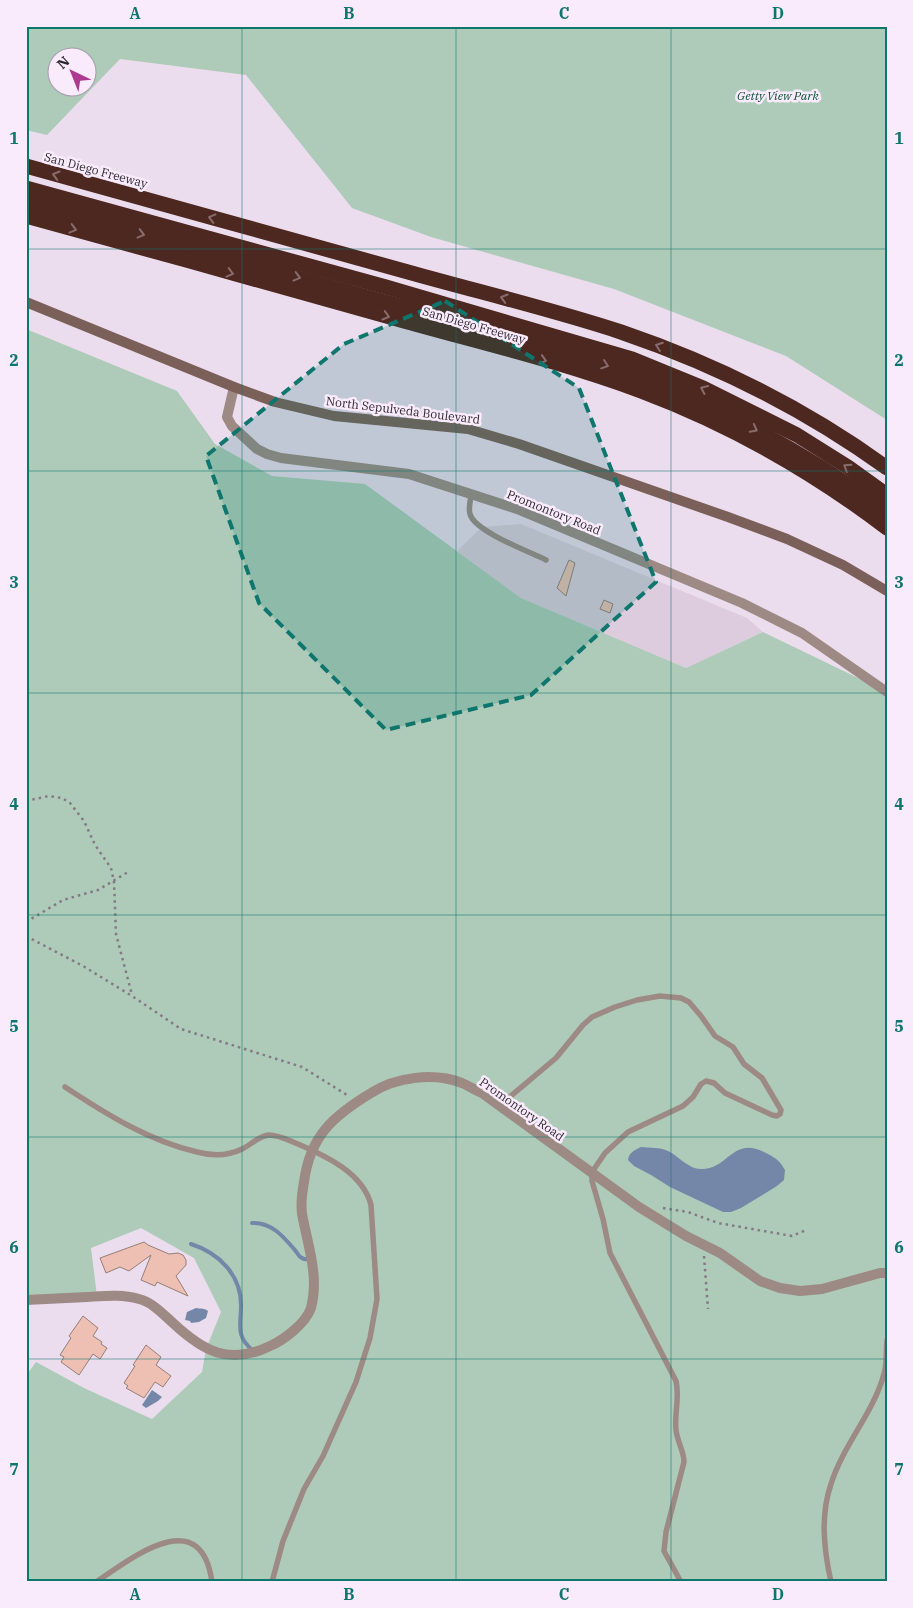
<svg xmlns="http://www.w3.org/2000/svg" width="913" height="1608" viewBox="0 0 913 1608" font-family="'IBM Plex Serif',serif">
<style>
.industrial{fill:#ddccde}
.green{fill:#adcbb8;fill-rule:evenodd}
.water{fill:#7587a9}
.lines{fill:none;stroke-linecap:round;stroke-linejoin:round}
.stream{stroke:#7587a9;stroke-width:4}
.building{fill:#eec0b3;stroke:#947f79}
.path{stroke:#847a85;stroke-width:2.5;stroke-dasharray:2.5 4;stroke-linecap:butt}
.service{stroke:#9e8a85;stroke-width:5.5}
.minor{stroke:#9e8a85;stroke-width:10}
.secondary{stroke:#7b5f59;stroke-width:10}
.motorway{stroke:#4c2820;stroke-width:15}
.oneway{stroke:#896c6d}
.marked{fill:#0f766e;fill-opacity:0.2;stroke:#0f766e;stroke-width:4;stroke-dasharray:10 6;stroke-linejoin:round}
.grid{fill:none;stroke:#0f766e;stroke-width:1;stroke-opacity:0.55}
.labels{text-anchor:middle;dominant-baseline:central;stroke-width:5;stroke-linejoin:round;paint-order:stroke}
.park-label{font-size:12px;font-style:italic;fill:#085131;stroke:#f9ebfc}
.street-label{font-size:12px;fill:#2d282e;stroke:#f9ebfc}
.neatline{fill:none;stroke:#0f766e;stroke-width:2}
.grid-label{font-size:16px;text-anchor:middle;font-weight:bold;fill:#0f766e}
</style>
<rect width="100%" height="100%" fill="#ecddee"/>
<polygon class="industrial" points="521,524 747,618 763,632 686,668 521,598 457,551 482,527"/>
<g class="green">
<path d="M 26,26 L 887,26 L 887,420 L 786,356 L 614,289 L 431,237 L 352,208 L 246,75 L 120,59 L 47,135 L 26,130 ZM 58,58 L 88,58 L 88,88 L 58,88 Z"/>
<polygon points="26,329 177,391 215,444 272,476 365,484 521,598 686,668 763,632 887,692 887,1582 26,1582 26,1376 36,1362 84,1388 152,1419 202,1372 206,1349 221,1312 194,1258 141,1228 91,1248 97,1296 26,1300"/>
</g>
<g class="water">
<path d="M 641,1147 C 650,1148 660,1147 668,1151 C 679,1156 688,1169 701,1169 C 729,1170 732,1135 766,1153 C 776,1158 780,1161 785,1170 L 784,1180 L 777,1186 L 741,1208 L 731,1212 L 723,1212 L 670,1187 L 651,1175 L 634,1166 L 628,1160 C 629,1152 635,1150 641,1147 Z"/>
<path d="M 196,1308 C 200,1309 205,1308 208,1311 L 206,1318 L 199,1322 L 191,1323 L 190,1321 L 185,1320 L 187,1312 Z"/>
<polygon points="152,1390 162,1397 158,1401 146,1408 142,1405"/>
</g>
<g class="lines">
<g class="stream">
<path d="M 252,1223 C 271,1222 283,1236 294,1249 C 297,1252 299,1257 302,1258 C 305,1260 307,1259 310,1259"/>
<path d="M 191,1244 C 219,1253 241,1275 241,1305 C 241,1326 235,1335 253,1351"/>
</g>
</g>
<g class="building">
<polygon points="569,560 575,563 566,596 557,588"/>
<polygon points="604,600 613,604 610,613 600,609"/>
<polygon points="144,1242 148,1245 169,1254 178,1253 183,1255 186,1260 186,1265 176,1276 188,1296 157,1282 155,1286 141,1280 151,1255 129,1271 120,1267 106,1273 100,1258"/>
<polygon points="83,1316 98,1328 93,1336 102,1342 101,1344 107,1348 100,1359 93,1354 79,1375 61,1362 64,1357 60,1355 71,1338 69,1336"/>
<polygon points="146,1345 161,1357 156,1365 171,1376 163,1387 155,1382 144,1398 126,1388 128,1386 124,1383 135,1366 133,1365"/>
</g>
<g class="lines">
<g class="path">
<polyline points="26,801 49,796 62,798 70,803 84,821 95,845 111,868 114,882 116,934 132,995"/>
<polyline points="26,922 63,900 98,890 128,872"/>
<polyline points="26,936 83,966 132,996 181,1029 302,1067 347,1095"/>
<polyline points="663,1208 688,1212 718,1223 775,1233 792,1236 806,1230"/>
<polyline points="704,1256 708,1309"/>
</g>
<g class="service">
<path d="M 471,494 C 471,499 468,508 470,514 C 474,531 530,552 546,560"/>
<path d="M 65,1087 C 106,1114 149,1141 197,1152 C 212,1156 228,1156 242,1149 C 251,1145 258,1136 269,1135 C 279,1135 288,1140 298,1144 C 326,1156 363,1173 371,1205 L 377,1299 L 370,1338 L 356,1382 L 323,1456 L 304,1489 L 283,1541 L 272,1582"/>
<path d="M 499,1106 L 556,1058 L 583,1025 L 592,1017 L 615,1007 L 637,1000 L 660,996 L 681,998 L 689,1002 L 701,1016 L 715,1036 L 733,1047 L 744,1064 L 762,1078 L 781,1110 L 780,1114 L 777,1116 L 772,1115 L 725,1093 L 714,1083 L 706,1081 L 701,1084 L 693,1097 L 683,1106 L 628,1132 L 605,1153 L 592,1172 L 592,1181 L 603,1219 L 610,1253 L 676,1381 C 680,1398 674,1414 676,1430 C 677,1441 684,1451 684,1462 L 666,1532 L 664,1551 L 681,1582"/>
<path d="M 96,1582 C 133,1557 201,1503 212,1582"/>
<path d="M 831,1582 C 824,1550 820,1516 831,1484 C 843,1445 873,1414 884,1374 C 887,1364 886,1351 887,1340"/>
</g>
<g class="minor">
<polyline points="234,387 227,417 232,426 257,449 267,454 281,458 409,474 517,509 742,603 802,633 887,692"/>
<path d="M 26,1300 C 46,1299 66,1298 87,1297 C 104,1296 122,1294 139,1299 C 152,1302 163,1314 173,1323 C 203,1351 229,1366 270,1346 C 284,1340 306,1323 311,1308 C 319,1278 309,1249 303,1219 C 300,1208 302,1193 304,1182 C 310,1136 333,1116 371,1093 C 396,1077 434,1072 462,1083 C 469,1086 475,1090 482,1093 L 639,1207 L 686,1236 L 720,1253 L 760,1281 L 780,1288 L 800,1291 L 822,1289 L 880,1273 L 887,1273"/>
</g>
<polyline class="secondary" points="26,302 234,387 275,402 334,416 468,429 519,444 728,517 787,539 843,565 887,591"/>
<g class="motorway">
<path d="M 26,166 C 153,202 281,236 408,272 C 479,292 551,309 621,332 C 715,364 807,410 887,468"/>
<polyline points="26,188 386,287 632,359 703,388 797,435 848,467 887,495"/>
<path d="M 26,202 L 579,356 C 608,366 639,375 668,388 C 746,421 818,462 887,511"/>
<path d="M 26,216 C 150,250 273,284 397,319 C 478,342 561,361 641,391 C 729,424 812,471 887,528"/>
</g>
</g>
<defs><path id="oneway-chevron" d="M-2-3.5L2.5 0L-2 3.5" fill="none" stroke-width="1.6" stroke-linecap="round" stroke-linejoin="round" transform="scale(1.25)"/></defs>
<g class="oneway">
<use href="#oneway-chevron" transform="translate(56 175) rotate(-164)"/>
<use href="#oneway-chevron" transform="translate(212 218) rotate(-165)"/>
<use href="#oneway-chevron" transform="translate(73 229) rotate(15)"/>
<use href="#oneway-chevron" transform="translate(141 234) rotate(15)"/>
<use href="#oneway-chevron" transform="translate(230 273) rotate(15)"/>
<use href="#oneway-chevron" transform="translate(297 277) rotate(15)"/>
<use href="#oneway-chevron" transform="translate(504 298) rotate(-164)"/>
<use href="#oneway-chevron" transform="translate(386 316) rotate(16)"/>
<use href="#oneway-chevron" transform="translate(659 346) rotate(-160)"/>
<use href="#oneway-chevron" transform="translate(543 360) rotate(17)"/>
<use href="#oneway-chevron" transform="translate(605 365) rotate(19)"/>
<use href="#oneway-chevron" transform="translate(704 389) rotate(-155)"/>
<use href="#oneway-chevron" transform="translate(754 429) rotate(28)"/>
<use href="#oneway-chevron" transform="translate(847 467) rotate(-147)"/>
</g>
<path class="marked" d="M 445,301 L 579,388 L 656,582 L 531,695 L 386,730 L 259,603 L 206,456 L 344,344 Z"/>
<path class="grid" d="M 242,26 L 242,1582M 456,26 L 456,1582M 671,26 L 671,1582M 26,249 L 887,249M 26,471 L 887,471M 26,693 L 887,693M 26,915 L 887,915M 26,1137 L 887,1137M 26,1359 L 887,1359"/>
<g class="labels">
<g class="park-label">
<text x="778" y="95">Getty View Park</text>
</g>
<g class="street-label">
<text transform="translate(96 170) rotate(15)">San Diego Freeway</text>
<text transform="translate(474 325) rotate(16)">San Diego Freeway</text>
<text transform="translate(403 410) rotate(7)">North Sepulveda Boulevard</text>
<text transform="translate(554 512) rotate(22)">Promontory Road</text>
<text transform="translate(522 1109) rotate(35)">Promontory Road</text>
</g>
</g>
<rect width="913" height="1608" fill="none" stroke="#f9ebfc" stroke-width="55"/>
<g transform="translate(72 72) rotate(317)"><circle r="24" fill="#f9ebfc" stroke="#a79daa"/>
<path d="M0-4L9 19L0 12L-9 19Z" fill="#ae3990"/>
<text y="-8" font-size="14" font-weight="bold" text-anchor="middle" fill="#2d282e">N</text>
</g>
<rect x="28" y="28" width="858" height="1552" class="neatline"/>
<g class="grid-label">
<text x="135" y="19">A</text>
<text x="349" y="19">B</text>
<text x="564" y="19">C</text>
<text x="778" y="19">D</text>
<text x="14" y="144">1</text>
<text x="899" y="144">1</text>
<text x="14" y="366">2</text>
<text x="899" y="366">2</text>
<text x="14" y="588">3</text>
<text x="899" y="588">3</text>
<text x="14" y="810">4</text>
<text x="899" y="810">4</text>
<text x="14" y="1032">5</text>
<text x="899" y="1032">5</text>
<text x="14" y="1253">6</text>
<text x="899" y="1253">6</text>
<text x="14" y="1475">7</text>
<text x="899" y="1475">7</text>
<text x="135" y="1600">A</text>
<text x="349" y="1600">B</text>
<text x="564" y="1600">C</text>
<text x="778" y="1600">D</text>
</g>
</svg>
